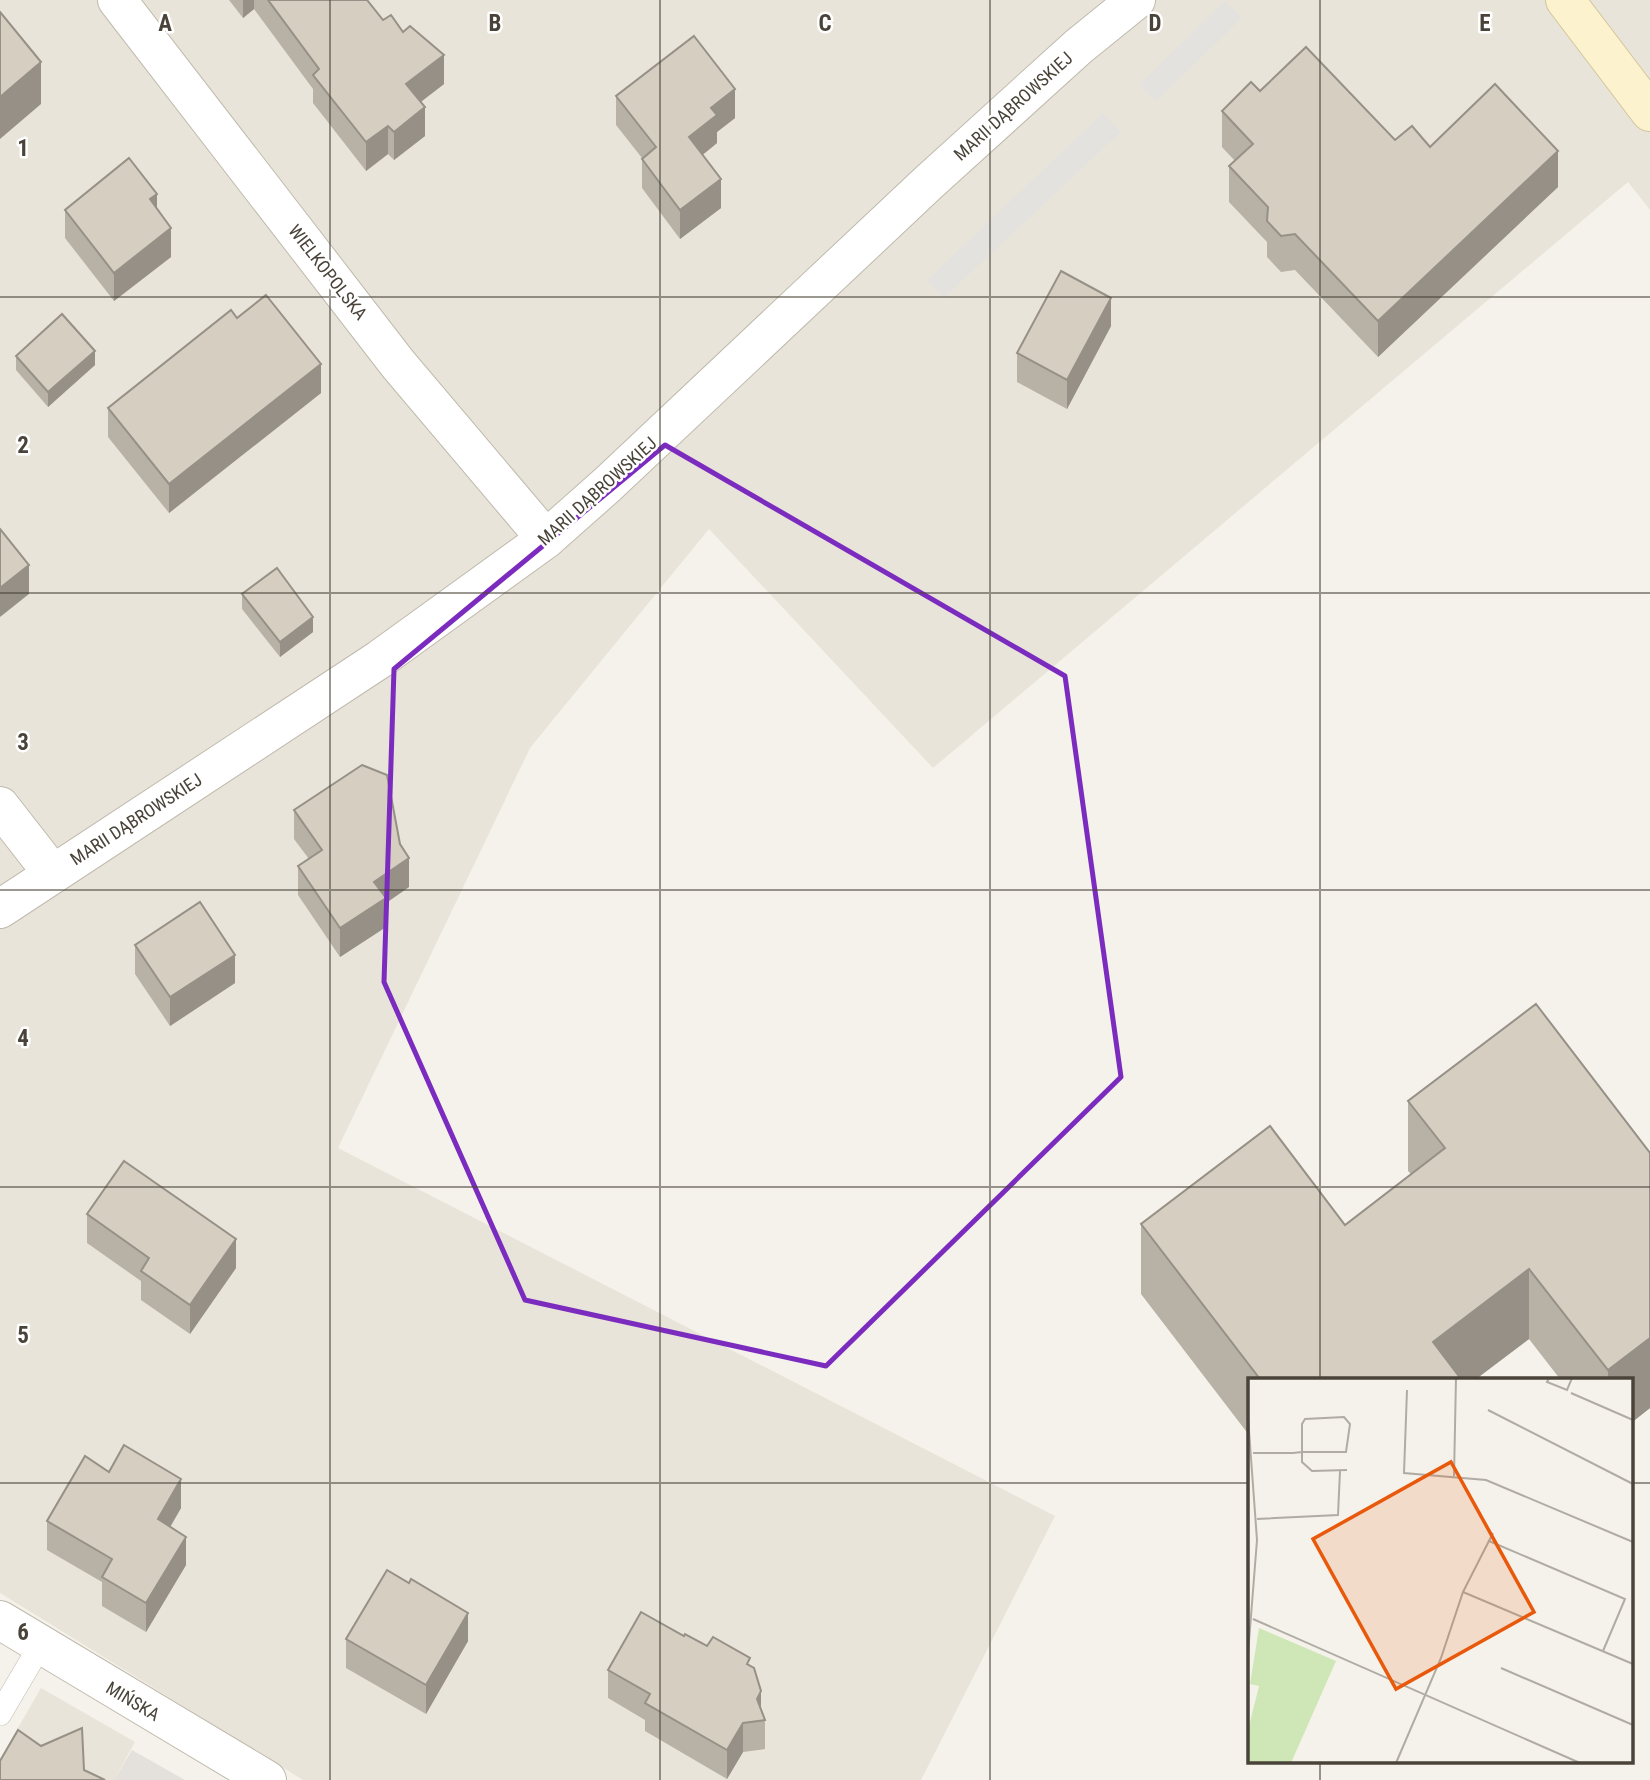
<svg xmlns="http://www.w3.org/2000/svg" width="1650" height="1780" viewBox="0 0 1650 1780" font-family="'Roboto Condensed',sans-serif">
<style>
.residential{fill:#e8e4d9}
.industrial{fill:#e4e1dc}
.parking{fill:#e4e2df}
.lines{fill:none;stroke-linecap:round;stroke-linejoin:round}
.lane-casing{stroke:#c0baad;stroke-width:24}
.street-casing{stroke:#c0baad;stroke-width:40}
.secondary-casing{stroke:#d2c69c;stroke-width:40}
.lane{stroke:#fff;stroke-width:23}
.street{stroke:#fff;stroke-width:38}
.secondary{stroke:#fcf2cd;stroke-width:38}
.wall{fill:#b8b1a6}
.shaded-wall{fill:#969087}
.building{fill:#d6cec1;stroke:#969087;stroke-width:2}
.marked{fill:none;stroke:#7b2cbf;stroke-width:5;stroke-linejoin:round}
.grid{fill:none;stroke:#494339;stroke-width:2;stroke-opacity:0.55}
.labels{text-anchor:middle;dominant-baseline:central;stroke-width:5;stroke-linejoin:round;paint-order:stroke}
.street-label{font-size:18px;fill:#494339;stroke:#fff}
.inset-road{fill:none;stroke:#b0aca4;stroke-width:2}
.view{fill:#e8590c;fill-opacity:0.15;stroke:#e8590c;stroke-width:3.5}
.inset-edge{fill:none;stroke:#494339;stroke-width:3.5}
.grid-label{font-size:23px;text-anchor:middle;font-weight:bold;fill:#494339;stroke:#fff;stroke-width:5;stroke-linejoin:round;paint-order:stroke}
</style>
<rect width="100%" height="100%" fill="#f5f2eb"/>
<g class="residential">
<polygon points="0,0 1650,0 1650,210 1628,182 933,768 709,529 530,748 338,1148 1055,1516 921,1780 303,1780 0,1593"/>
<polygon points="41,1688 135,1742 114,1780 0,1780 0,1759"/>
</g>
<polygon class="industrial" points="132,1750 185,1780 114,1780"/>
<g class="parking">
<polygon points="1225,1 1242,18 1156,101 1139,85"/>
<polygon points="1103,113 1121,132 944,298 927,280"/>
</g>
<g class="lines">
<g class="lane-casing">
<polyline id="lane" points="0,1714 40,1646"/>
</g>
<g class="street-casing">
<g id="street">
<polyline points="117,0 398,364 546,539"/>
<polyline points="0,806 53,874"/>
<polyline points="0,909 380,659 546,539 607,485 928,183 1078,47 1136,0"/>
<polyline points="0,1620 267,1780"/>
</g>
</g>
<g class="secondary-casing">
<polyline id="secondary" points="1565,0 1650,112"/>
</g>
<use href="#lane" class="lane"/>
<use href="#street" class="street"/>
<use href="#secondary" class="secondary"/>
</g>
<g class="wall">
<polygon points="229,0 367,0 383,20 403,32 444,84 421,102 425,136 394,160 388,154 366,171 313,103 313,89 254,9 243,18"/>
<polygon points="1260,91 1395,140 1430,147 1558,187 1378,357 1295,270 1281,272 1267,257 1267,242 1229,202 1229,166 1235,161 1222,147 1222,111"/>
<polygon points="616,96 735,118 717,132 717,143 702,155 721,208 680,239 642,188 642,158 616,125"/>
<polygon points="157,209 171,257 114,301 65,238 65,210"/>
<polygon points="237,318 321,393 169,513 108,437 108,408"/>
<polygon points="1111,326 1067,409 1017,382 1017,353"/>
<polygon points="16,356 95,365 48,407 16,370"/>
<polygon points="242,594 313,632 280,657 242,609"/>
<polygon points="294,810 400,844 409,887 386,903 386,927 340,957 298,895 298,866 309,859 294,839"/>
<polygon points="135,945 235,983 170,1026 135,974"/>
<polygon points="1408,1101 1650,1153 1650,1408 1631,1423 1631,1379 1560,1379 1529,1339 1476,1379 1249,1379 1249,1435 1141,1294 1141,1224 1345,1225 1411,1174 1408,1171"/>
<polygon points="87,1214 236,1268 190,1334 141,1300 141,1281 87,1243"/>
<polygon points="109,1472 181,1508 170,1527 186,1565 146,1632 102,1606 102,1582 47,1550 47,1521"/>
<polygon points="409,1583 468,1641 426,1714 346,1668 346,1639"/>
<polygon points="707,1646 750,1666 761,1710 765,1720 765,1749 743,1752 727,1779 645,1731 645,1720 608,1698 608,1670"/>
</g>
<g class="shaded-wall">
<polygon points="243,0 254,0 254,9 243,18"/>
<polygon points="444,55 444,84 406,113 406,84"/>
<polygon points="41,62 41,104 0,139 0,97"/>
<polygon points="735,89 735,118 717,132 717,143 689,166 689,137 711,108"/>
<polygon points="425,107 425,136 394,160 394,132"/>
<polygon points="388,126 388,154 366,171 366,142"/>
<polygon points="1558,151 1558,187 1378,357 1378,321"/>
<polygon points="721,179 721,208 680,239 680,210"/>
<polygon points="157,194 157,223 150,199"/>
<polygon points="171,228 171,257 114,301 114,273"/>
<polygon points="1111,298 1111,326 1067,409 1067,380"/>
<polygon points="95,351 95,365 48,407 48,392"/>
<polygon points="321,364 321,393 169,513 169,484"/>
<polygon points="29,565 29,594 0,617 0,588"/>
<polygon points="313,617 313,632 280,657 280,642"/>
<polygon points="409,858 409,887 386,903 386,927 340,957 340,928 374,882"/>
<polygon points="235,955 235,983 170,1026 170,997"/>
<polygon points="236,1239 236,1268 190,1334 190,1305"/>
<polygon points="1529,1269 1529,1339 1476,1379 1433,1379 1433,1342"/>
<polygon points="1650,1338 1650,1408 1631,1423 1631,1379 1608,1379 1608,1370"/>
<polygon points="181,1479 181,1508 158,1548 158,1519"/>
<polygon points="186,1537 186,1565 146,1632 146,1603"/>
<polygon points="468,1613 468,1641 426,1714 426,1685"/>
<polygon points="761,1691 761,1720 757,1699"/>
<polygon points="743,1723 743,1752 727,1779 727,1750"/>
</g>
<g class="building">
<polygon points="268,0 367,0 383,20 391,15 403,32 410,26 444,55 406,84 425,107 394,132 388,126 366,142 313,75 319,69"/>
<polygon points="0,12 41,62 0,97"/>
<polygon points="694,36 735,89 711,108 717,115 689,137 721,179 680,210 642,159 656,147 616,96"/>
<polygon points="1306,47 1395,140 1412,126 1430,147 1495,84 1558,151 1378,321 1295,234 1281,236 1267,221 1268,207 1229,166 1253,144 1222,111 1251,82 1260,91"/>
<polygon points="129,158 157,194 150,199 171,228 114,273 65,210"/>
<polygon points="1061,271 1111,298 1067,380 1017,353"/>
<polygon points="266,295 321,364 169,484 108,408 231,310 237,318"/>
<polygon points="62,314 95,351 48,392 16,356"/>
<polygon points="0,529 29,565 0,588"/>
<polygon points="277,568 313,617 280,642 242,594"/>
<polygon points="362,765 387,775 400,844 409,858 374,882 386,898 340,928 298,866 322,850 294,810"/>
<polygon points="200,902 235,955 170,997 135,945"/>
<polygon points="1536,1004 1650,1153 1650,1338 1608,1370 1529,1269 1433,1342 1461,1379 1260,1379 1141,1224 1270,1126 1345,1225 1445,1148 1408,1101"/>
<polygon points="124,1161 236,1239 190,1305 141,1271 149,1258 87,1214"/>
<polygon points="124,1445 181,1479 158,1519 186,1537 146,1603 102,1577 112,1559 47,1521 85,1456 109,1472"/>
<polygon points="387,1570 409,1583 411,1579 468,1613 426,1685 346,1639"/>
<polygon points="641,1612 684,1636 685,1634 707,1646 713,1637 750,1658 747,1664 754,1668 761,1691 757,1699 765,1720 743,1723 727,1750 645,1703 650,1694 608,1670"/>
<polygon points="82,1728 84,1770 105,1780 0,1780 0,1761 18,1730 41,1746"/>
</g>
<path class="marked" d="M 665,445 L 1065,676 L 1121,1077 L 826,1366 L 525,1300 L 384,982 L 394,669 Z"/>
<path class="grid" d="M 330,0 L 330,1780M 660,0 L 660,1780M 990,0 L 990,1780M 1320,0 L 1320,1379M 0,297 L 1650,297M 0,593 L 1650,593M 0,890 L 1650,890M 0,1187 L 1650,1187M 0,1483 L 1249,1483M 1631,1483 L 1650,1483M 1320,1761 L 1320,1780"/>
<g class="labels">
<g class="street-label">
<text transform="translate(1013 106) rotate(-42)">MARII DĄBROWSKIEJ</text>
<text transform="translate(328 272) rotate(52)">WIELKOPOLSKA</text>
<text transform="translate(597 491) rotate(-42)">MARII DĄBROWSKIEJ</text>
<text transform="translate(136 819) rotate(-33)">MARII DĄBROWSKIEJ</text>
<text transform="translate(133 1701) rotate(31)">MIŃSKA</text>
</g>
</g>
<g transform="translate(1248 1378)">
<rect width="385" height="385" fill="#f5f2eb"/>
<path d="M 11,250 L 88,283 L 43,385 L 0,385 L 0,352 L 11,308 L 2,306 Z" fill="#cfe7b6"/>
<path class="inset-road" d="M 301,0 L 299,4 L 319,12 L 324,0M 159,12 L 156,95 L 238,102 L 385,164M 323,15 L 385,42M 240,32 L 385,106M 0,39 L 9,162 L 0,276M 5,75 L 45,75 L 54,74 L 98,74 L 102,46 L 96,39 L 57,41 L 54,46 L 54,84 L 64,93 L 99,92M 206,98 L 208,0M 9,141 L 90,137 L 92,93M 241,163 L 377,221 L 355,273M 215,214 L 385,286M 5,241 L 332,385M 253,290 L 385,347M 148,385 L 193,280 L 215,214 L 245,155"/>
<path class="view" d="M 203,84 L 286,234 L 148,311 L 65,161 Z"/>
<rect width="385" height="385" class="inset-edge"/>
</g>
<g class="grid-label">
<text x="165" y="31">A</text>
<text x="495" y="31">B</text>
<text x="825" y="31">C</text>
<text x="1155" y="31">D</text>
<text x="1485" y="31">E</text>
<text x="23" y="156">1</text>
<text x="23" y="453">2</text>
<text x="23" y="750">3</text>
<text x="23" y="1046">4</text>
<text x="23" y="1343">5</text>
<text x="23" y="1640">6</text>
</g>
</svg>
